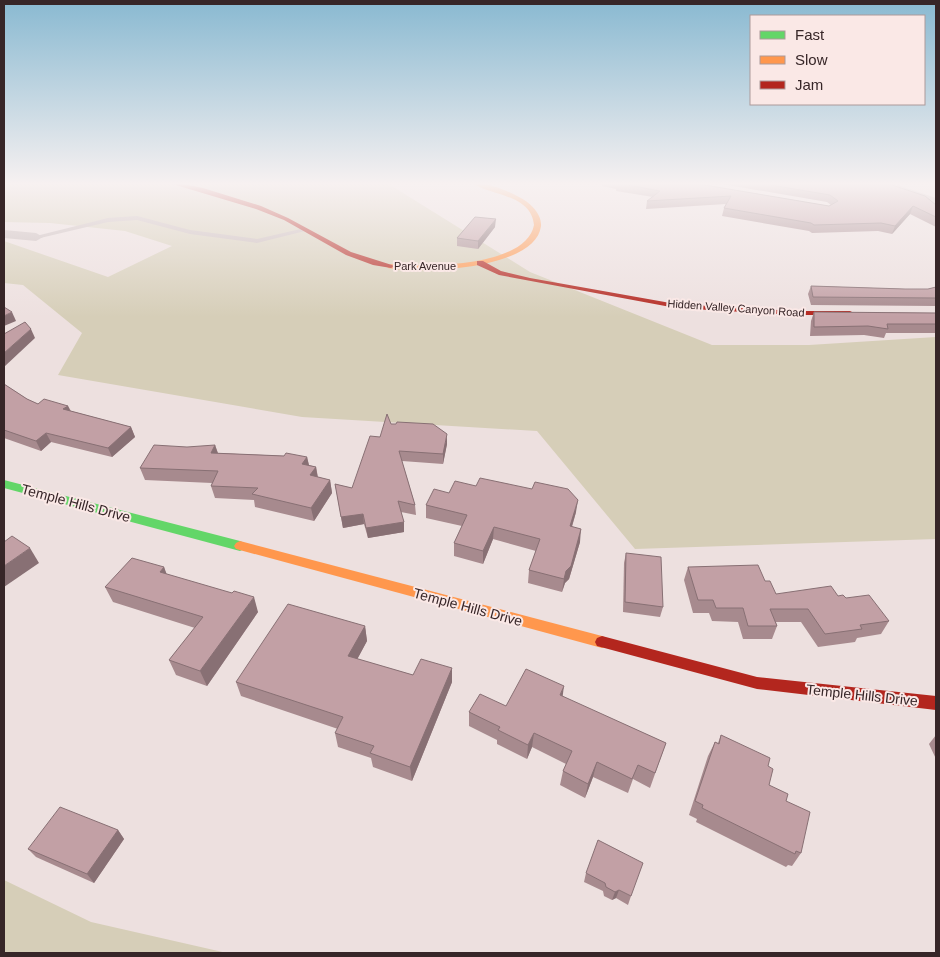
<svg xmlns="http://www.w3.org/2000/svg" width="940" height="957" viewBox="0 0 940 957" font-family="Arial,sans-serif">
<style>
.green{fill:#d6ceb8}
.lines{fill:none;stroke-linecap:round;stroke-linejoin:round}
.lane{fill:#c6b8b8;fill-rule:evenodd}
.street{fill:#c6b8b8;fill-rule:evenodd}
.fast{fill:#63d668;fill-rule:evenodd}
.slow{fill:#ff974d;fill-rule:evenodd}
.jam{fill:#b3261e;fill-rule:evenodd}
.wall{fill:#a78a8e}
.shaded-wall{fill:#887074}
.building{fill:#c2a0a5;stroke:#887074}
.labels{text-anchor:middle;dominant-baseline:central;stroke-width:4;stroke-linejoin:round;paint-order:stroke}
.far-street-label{font-size:11px;fill:#372628;stroke:#fae8e6}
.street-label{font-size:14px;fill:#372628;stroke:#fae8e6}
</style>
<rect width="100%" height="100%" fill="#ede0df"/>
<g class="green">
<polygon points="4,183 387,183 530,272 712,345 809,345 936,337 936,539 635,549 537,431 302,417 58,375 82,333 23,285 4,283 4,241 108,277 172,246 125,231 50,223 4,222"/>
<polygon points="4,880 91,922 227,953 4,953"/>
</g>
<g class="lines">
<polygon class="lane" points="137,216 190,230 257,239 305,228 309,230 257,243 190,234 137,220 108,222 36,239 32,237 108,218"/>
<g class="street">
<polygon points="874,183 892,183 936,198 936,206 876,186"/>
<polygon points="4,230 36,233 43,237 36,241 4,238"/>
</g>
<polygon class="fast" points="4,480 240,541 244,543 246,546 244,549 240,551 4,488"/>
<g class="slow">
<path d="M 472,183 C 487,182 506,190 519,197 C 529,202 542,213 541,226 C 536,270 420,274 388,268 L 387,266 L 391,264 C 424,267 526,268 534,225 C 531,194 491,196 472,183 Z"/>
<polygon points="240,541 602,636 607,638 609,642 607,646 602,648 236,549 234,546 236,543"/>
</g>
<g class="jam">
<polygon points="169,183 179,183 203,188 261,206 288,218 351,252 395,266 391,268 373,265 346,255 284,220 256,209"/>
<polygon points="477,261 483,261 501,271 530,278 676,304 795,311 850,311 854,313 850,315 795,315 676,308 499,275 477,265"/>
<polygon points="602,636 757,677 936,696 936,710 757,689 597,646 595,642 597,638"/>
</g>
</g>
<g class="wall">
<polygon points="602,183 693,183 829,206 831,205 827,202 716,183 886,183 936,205 936,227 910,214 892,234 878,231 812,233 809,231 722,216 724,208 726,204 646,209 647,201 653,197 616,191 616,189 602,186"/>
<polygon points="495,227 478,249 457,246 457,238"/>
<polygon points="811,286 905,289 928,289 936,287 936,306 811,305 808,294"/>
<polygon points="814,312 936,313 936,333 886,333 884,338 864,335 810,336 811,321"/>
<polygon points="4,384 27,399 38,404 68,406 71,411 131,427 135,437 112,457 51,442 41,451 4,438"/>
<polygon points="391,424 447,444 443,464 402,461 415,505 416,515 401,512 404,522 404,532 368,538 364,524 343,528 335,484 352,488 380,437"/>
<polygon points="215,445 218,453 307,457 309,465 316,467 318,477 330,480 332,493 314,521 255,507 254,500 215,498 211,486 212,483 145,480 140,468"/>
<polygon points="449,493 576,512 572,527 580,542 569,579 565,583 562,592 528,583 529,570 536,551 493,539 483,564 454,556 454,543 462,526 426,518 426,505"/>
<polygon points="626,553 663,607 660,617 623,612 624,563"/>
<polygon points="164,567 166,574 258,612 207,686 176,675 169,660 195,628 113,602 105,587"/>
<polygon points="688,567 765,581 776,594 838,596 846,598 889,621 881,634 857,638 855,642 818,647 801,622 776,622 777,626 772,639 743,639 738,622 712,621 709,613 693,613 684,580"/>
<polygon points="365,626 367,641 357,659 413,675 452,668 452,682 412,781 373,767 371,758 338,747 335,733 338,729 241,696 236,682"/>
<polygon points="562,697 666,743 650,788 633,779 628,793 593,777 585,798 560,785 563,771 566,764 532,747 527,759 497,744 497,740 469,726 469,712"/>
<polygon points="721,735 768,766 769,785 786,801 801,853 792,866 788,865 786,867 696,822 697,819 689,815 708,756 715,742 718,743"/>
<polygon points="936,735 936,759 929,744"/>
<polygon points="118,830 124,839 94,883 36,857 28,849"/>
<polygon points="586,873 631,896 628,905 616,898 612,900 604,896 603,891 584,882"/>
</g>
<g class="shaded-wall">
<polygon points="913,206 910,214 892,234 895,226"/>
<polygon points="496,219 495,227 478,249 478,241"/>
<polygon points="12,312 16,321 4,326 4,316"/>
<polygon points="31,329 35,338 4,367 4,353"/>
<polygon points="68,406 72,415 63,409"/>
<polygon points="131,427 135,437 112,457 108,448"/>
<polygon points="46,433 51,442 41,451 36,441"/>
<polygon points="447,434 447,444 443,464 443,454"/>
<polygon points="215,445 219,457 211,453"/>
<polygon points="307,457 310,470 302,464"/>
<polygon points="316,467 318,480 310,475"/>
<polygon points="330,480 332,493 314,521 311,508"/>
<polygon points="578,500 576,512 568,539 570,526"/>
<polygon points="363,514 364,524 343,528 341,517"/>
<polygon points="404,522 404,532 368,538 366,528"/>
<polygon points="494,527 493,539 483,564 483,551"/>
<polygon points="581,529 580,542 569,579 565,583 562,592 564,579 566,571"/>
<polygon points="30,548 39,563 4,587 4,566"/>
<polygon points="164,567 170,583 160,572"/>
<polygon points="254,597 258,612 207,686 200,671"/>
<polygon points="365,626 367,641 351,671 348,656"/>
<polygon points="452,668 452,682 412,781 410,767"/>
<polygon points="564,686 562,701 560,695"/>
<polygon points="534,733 532,747 527,759 528,745"/>
<polygon points="597,762 593,777 585,798 588,784"/>
<polygon points="118,830 124,839 94,883 87,874"/>
<polygon points="619,890 616,898 612,900 615,892"/>
</g>
<g class="building">
<polygon points="617,183 693,183 829,206 838,201 830,195 759,183 886,183 925,196 936,205 936,217 913,206 895,226 881,223 814,225 811,223 724,208 731,196 647,201 660,191"/>
<polygon points="475,217 496,219 478,241 457,238"/>
<polygon points="811,286 905,289 928,289 936,287 936,298 813,297"/>
<polygon points="4,307 12,312 4,316"/>
<polygon points="814,312 936,313 936,324 887,324 888,329 868,326 814,327"/>
<polygon points="25,322 31,329 4,353 4,334"/>
<polygon points="4,384 27,399 38,404 44,399 68,406 63,409 131,427 108,448 46,433 36,441 4,430"/>
<polygon points="387,414 391,424 396,424 397,422 433,424 447,434 443,454 399,451 415,505 398,501 404,522 366,528 363,514 341,517 335,484 352,488 370,436 380,437"/>
<polygon points="154,445 187,447 215,445 211,453 284,456 286,453 307,457 302,464 316,467 310,475 330,480 311,508 252,494 258,488 211,486 218,471 140,468"/>
<polygon points="480,478 532,489 535,482 568,489 578,500 570,526 581,529 571,566 566,571 564,579 529,570 540,539 494,527 483,551 454,543 467,515 426,505 434,489 449,493 455,481 476,486"/>
<polygon points="12,536 30,548 4,566 4,542"/>
<polygon points="626,553 661,557 663,607 625,602"/>
<polygon points="132,558 164,567 160,572 232,593 234,591 254,597 200,671 169,660 203,617 105,587"/>
<polygon points="758,565 765,581 770,581 776,594 831,586 838,596 843,595 846,598 869,595 889,621 860,625 862,629 825,634 808,609 770,609 777,626 748,626 743,608 716,608 713,600 698,600 688,567"/>
<polygon points="288,604 365,626 348,656 413,675 421,659 452,668 410,767 370,753 374,746 335,733 343,717 236,682"/>
<polygon points="526,669 564,686 560,695 666,743 655,773 638,765 632,779 597,762 588,784 563,771 572,751 534,733 528,745 498,730 500,727 469,712 480,694 506,706"/>
<polygon points="721,735 770,758 768,766 773,769 769,785 788,794 786,801 810,812 801,853 796,851 795,854 702,808 703,805 695,801 715,742 719,744"/>
<polygon points="60,807 118,830 87,874 28,849"/>
<polygon points="598,840 643,863 631,896 619,890 615,892 606,887 605,883 586,873"/>
</g>
<linearGradient id="sky" x2="0" y2="1"><stop stop-color="#89b9d1"/><stop offset="0.58" stop-color="#f7f1f1"/><stop offset="1" stop-color="#f7f1f1" stop-opacity="0"/></linearGradient>
<rect width="940" height="317" fill="url(#sky)"/>
<g class="labels">
<g class="far-street-label">
<text x="425" y="266">Park Avenue</text>
<text transform="translate(736 308) rotate(4)">Hidden Valley Canyon Road</text>
</g>
<g class="street-label">
<text transform="translate(76 503) rotate(15)">Temple Hills Drive</text>
<text transform="translate(468 607) rotate(15)">Temple Hills Drive</text>
<text transform="translate(862 695) rotate(6)">Temple Hills Drive</text>
</g>
</g>
<rect width="940" height="957" fill="none" stroke="#372628" stroke-width="10"/>
<rect x="750" y="15" width="175" height="90" fill="#fae8e6" stroke="#ac9a9a"/>
<rect x="760" y="31" width="25" height="8" fill="#63d668" stroke="#ac9a9a"/>
<text x="795" y="40" font-size="15" fill="#372628">Fast</text>
<rect x="760" y="56" width="25" height="8" fill="#ff974d" stroke="#ac9a9a"/>
<text x="795" y="65" font-size="15" fill="#372628">Slow</text>
<rect x="760" y="81" width="25" height="8" fill="#b3261e" stroke="#ac9a9a"/>
<text x="795" y="90" font-size="15" fill="#372628">Jam</text>
</svg>
